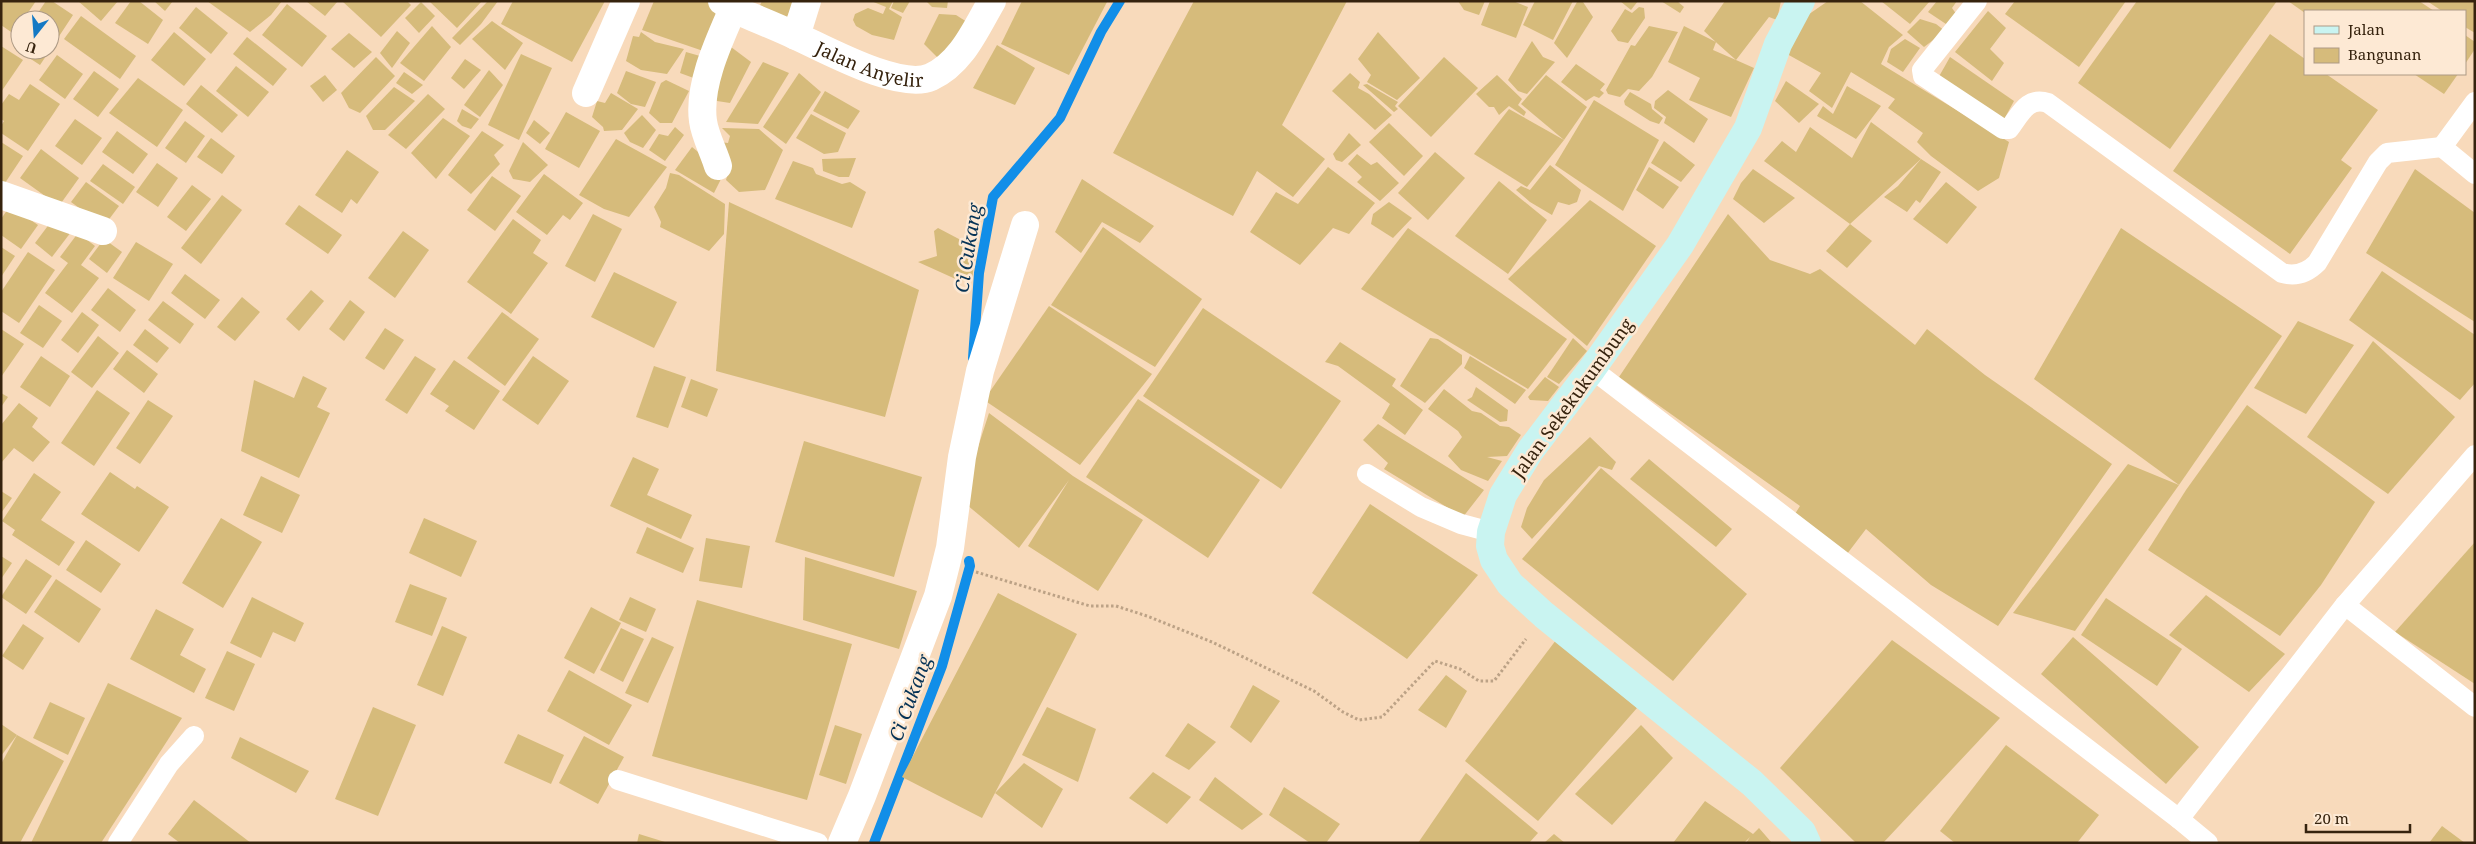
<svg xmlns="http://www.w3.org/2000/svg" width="2476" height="844" viewBox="0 0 2476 844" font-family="'Noto Serif',serif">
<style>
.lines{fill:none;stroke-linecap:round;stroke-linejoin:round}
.stream{stroke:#118ee8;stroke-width:10}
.building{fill:#d6bb7b}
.path{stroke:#bca286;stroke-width:3;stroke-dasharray:2.5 2.5;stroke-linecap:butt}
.lane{stroke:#fff;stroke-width:20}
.street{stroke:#fff;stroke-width:28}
.secondary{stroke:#c9f4f1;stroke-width:28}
.labels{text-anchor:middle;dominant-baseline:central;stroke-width:5;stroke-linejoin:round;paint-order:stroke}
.street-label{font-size:18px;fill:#36230e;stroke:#fde9d4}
.water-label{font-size:19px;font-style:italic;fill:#063356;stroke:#fde9d4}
</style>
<rect width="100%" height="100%" fill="#f8dabb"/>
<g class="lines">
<g class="stream">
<polyline points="973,358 979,273 993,197 1060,118 1101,32 1120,1"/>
<polyline points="874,843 942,666 970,566 969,561"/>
</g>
</g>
<g class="building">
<polygon points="1,1 36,1 23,20 20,20 20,24 14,34 1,25"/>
<polygon points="46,1 52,1 73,15 50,50 50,20 33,20"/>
<polygon points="78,1 118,1 101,21"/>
<polygon points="131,1 139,1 163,20 148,44 115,23"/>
<polygon points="154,1 173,1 165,11"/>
<polygon points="207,1 282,1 271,15 250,32"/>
<polygon points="306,1 338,1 325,16"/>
<polygon points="342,1 407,1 411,5 381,37"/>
<polygon points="429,1 482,1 457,28"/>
<polygon points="488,1 498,1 481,24 460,45 452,38"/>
<polygon points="513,1 605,1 572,62 501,24"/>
<polygon points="654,1 716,1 719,3 712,54 642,30"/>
<polygon points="762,1 794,1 784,24 757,12"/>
<polygon points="871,1 893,1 889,9 902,17 894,40 872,35 856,26 853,20 855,14 868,8 883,14 886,7"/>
<polygon points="894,1 910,1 903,13 891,8"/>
<polygon points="926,1 948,1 947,8 932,7"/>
<polygon points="1022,1 1107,2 1069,75 1001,44"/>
<polygon points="1194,1 1347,1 1282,125 1325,159 1293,197 1257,171 1233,216 1113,153"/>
<polygon points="1458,1 1485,1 1479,15 1464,10"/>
<polygon points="1490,1 1513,1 1528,7 1516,38 1481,25"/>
<polygon points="1535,1 1573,1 1553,40 1523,25"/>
<polygon points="1620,1 1638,1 1631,10"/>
<polygon points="1661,1 1677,1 1684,7 1680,13"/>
<polygon points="1725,1 1781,1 1777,20 1769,17 1736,60 1754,68 1731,117 1689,100 1700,78 1668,62 1684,26 1716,42 1713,50 1736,60 1718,44 1704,31"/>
<polygon points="1828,1 1860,1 1903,35 1889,47 1881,64 2009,142 1999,178 1978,191 1931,156 1917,142 1923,133 1888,108 1895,99 1851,72 1832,108 1809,91 1821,73 1787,54 1802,19"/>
<polygon points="1881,1 1930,1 1910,24"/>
<polygon points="1937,1 1957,1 1952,8 1959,18 1949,26 1928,12"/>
<polygon points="2015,1 2126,1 2079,67 2005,14"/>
<polygon points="2137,1 2277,1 2170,149 2078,83"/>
<polygon points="2288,1 2419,1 2434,11 2305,13"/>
<polygon points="2427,1 2475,1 2475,33 2465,27 2465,11 2442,11"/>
<polygon points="421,2 435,16 419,33 405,18"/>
<polygon points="1577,2 1583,2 1593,17 1567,58 1554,43"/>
<polygon points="287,4 327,36 302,67 262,35"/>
<polygon points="196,7 228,33 211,54 179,28"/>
<polygon points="1639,7 1644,8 1645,18 1628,43 1618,41 1611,31 1625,9 1632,13"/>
<polygon points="1988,11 2006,28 1990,49 2004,63 1992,81 1955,52"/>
<polygon points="939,14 956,15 967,22 948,60 937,57 924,44"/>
<polygon points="81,16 136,56 120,79 64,39"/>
<polygon points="1920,19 1936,24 1945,31 1924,47 1907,32"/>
<polygon points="492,21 523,43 505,70 472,39"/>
<polygon points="432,26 451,47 424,81 400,63"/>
<polygon points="1649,26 1678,32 1652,77 1639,91 1628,89 1620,97 1608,94 1606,90 1631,45 1635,46"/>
<polygon points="397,31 410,43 392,68 380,53"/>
<polygon points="174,32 206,59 184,86 151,60"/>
<polygon points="641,32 655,42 684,49 667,74 641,70 626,61 633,36 639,37"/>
<polygon points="1378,32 1420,78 1397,100 1367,82 1371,75 1358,59"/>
<polygon points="349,33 372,52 354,68 331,49"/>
<polygon points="2270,34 2305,59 2305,74 2326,74 2378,110 2341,160 2352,168 2290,254 2173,171"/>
<polygon points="2465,35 2475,42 2475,49 2465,64"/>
<polygon points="247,37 287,69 273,86 233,54"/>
<polygon points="20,39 20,50 50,50 40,65 14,48"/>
<polygon points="1905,39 1920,48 1903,72 1887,62 1891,49"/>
<polygon points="1532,41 1543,57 1555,62 1527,94 1518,91 1508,80"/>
<polygon points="997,45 1035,68 1015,105 973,88"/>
<polygon points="1,46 23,60 1,92"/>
<polygon points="731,47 751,62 730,103 717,101 711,87"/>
<polygon points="686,52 707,58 699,80 680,73"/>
<polygon points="521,54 552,68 519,140 488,125"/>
<polygon points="57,55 83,74 65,99 39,80"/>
<polygon points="376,57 395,76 360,113 349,108 341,93"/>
<polygon points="1444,57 1478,88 1431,137 1398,106"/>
<polygon points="1950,57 2014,101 2001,125 1937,80"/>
<polygon points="465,59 481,70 464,89 451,78"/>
<polygon points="763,62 789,73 758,124 726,122"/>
<polygon points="1576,64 1605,84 1600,90 1604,93 1599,98 1594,96 1586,101 1561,82"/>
<polygon points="236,66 269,92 248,117 216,91"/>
<polygon points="489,70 503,85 480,117 464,105"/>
<polygon points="94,71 119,89 98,117 73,99"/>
<polygon points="626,71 656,82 645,107 631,104 617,93"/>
<polygon points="404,72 423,85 412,94 396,83"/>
<polygon points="799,73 821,92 786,144 763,127"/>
<polygon points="1350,73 1360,82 1358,88 1369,94 1392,115 1375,130 1332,91"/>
<polygon points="2414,74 2458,74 2444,94"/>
<polygon points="325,75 337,90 323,102 310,86"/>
<polygon points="1497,75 1522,99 1518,105 1526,112 1524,116 1509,106 1499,115 1494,107 1489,107 1476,94"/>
<polygon points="1546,75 1587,107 1564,140 1521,104"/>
<polygon points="138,78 183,110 157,147 109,113"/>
<polygon points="666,80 689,91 672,123 660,123 649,113 661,83"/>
<polygon points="1786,81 1819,104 1799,123 1775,101"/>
<polygon points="30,84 60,104 28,151 1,133 1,126 4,121 1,119 1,105 9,94 19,100"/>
<polygon points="1367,84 1398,102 1395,106 1398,109 1394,112 1363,85"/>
<polygon points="201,85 238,115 222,133 186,104"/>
<polygon points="1847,86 1881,106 1856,139 1817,116 1823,106 1833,114"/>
<polygon points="394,87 415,101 385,130 373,130 366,116"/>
<polygon points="1668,90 1708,119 1694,143 1664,123 1666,117 1654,108 1655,101"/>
<polygon points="825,91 860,111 848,129 813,111"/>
<polygon points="1630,92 1651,104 1652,109 1663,118 1659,124 1650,121 1625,105 1624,101"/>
<polygon points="611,93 638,109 622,130 604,131 603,127 592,117 597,101 605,103"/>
<polygon points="428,94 445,109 406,149 388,135"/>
<polygon points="1594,100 1659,140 1623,211 1555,165"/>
<polygon points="462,109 479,119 471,129 462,126 457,121"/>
<polygon points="1509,109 1564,140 1527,187 1474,154"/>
<polygon points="566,112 600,131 579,168 545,149"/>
<polygon points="811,114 846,133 838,152 824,154 796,138"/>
<polygon points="642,115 656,130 643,148 630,142 624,133"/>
<polygon points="443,118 470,136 436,179 411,153"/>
<polygon points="75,119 102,138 82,165 55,146"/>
<polygon points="534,120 550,133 540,144 526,133"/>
<polygon points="185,121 205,136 186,163 165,148"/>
<polygon points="1871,122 1921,159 1850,224 1764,161 1782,141 1796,152 1810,127 1852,158"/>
<polygon points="1389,123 1423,156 1404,176 1369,142"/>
<polygon points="675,127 684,135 665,161 649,150 659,134 668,136"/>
<polygon points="722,128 759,129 783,150 765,190 739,192 726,180 729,169 720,142 728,143 730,136"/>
<polygon points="117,131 148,154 133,174 102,152"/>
<polygon points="482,131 504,145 494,155 500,164 471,194 448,175"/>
<polygon points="1349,133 1361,145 1342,162 1336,160 1333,154"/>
<polygon points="211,138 235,156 222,174 197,157"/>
<polygon points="616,139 667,167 629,217 604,209 579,195"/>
<polygon points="1664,141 1695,165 1681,182 1651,163"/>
<polygon points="1,142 23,156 5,183 1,180"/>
<polygon points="523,142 548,165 530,182 513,179 509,171"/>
<polygon points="692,147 724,173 714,193 675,170"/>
<polygon points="41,149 79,178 59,206 20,178"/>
<polygon points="347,150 379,172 357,204 351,199 342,213 315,195"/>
<polygon points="1435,152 1465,178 1428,220 1398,193"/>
<polygon points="1357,154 1371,165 1377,162 1399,183 1380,201 1357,182 1362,177 1348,164"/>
<polygon points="856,158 849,177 839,177 823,171 822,159"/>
<polygon points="1921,159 1941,172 1920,203 1916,200 1907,212 1884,197 1898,186"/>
<polygon points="793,161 813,168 816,174 842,184 850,182 866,192 852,228 775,199"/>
<polygon points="157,163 178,178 158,207 136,192"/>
<polygon points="103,164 135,187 123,204 90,181"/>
<polygon points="1550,165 1581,190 1577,202 1569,205 1558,202 1552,215 1530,202 1516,190 1521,186 1530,190"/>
<polygon points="1328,167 1375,203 1349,234 1333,228 1300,265 1250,232 1276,192 1298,204"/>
<polygon points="1649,167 1679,187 1663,209 1636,190"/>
<polygon points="1753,169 1795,198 1764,223 1733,199 1741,183"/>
<polygon points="2415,169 2475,213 2475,322 2366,253"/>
<polygon points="670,173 679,175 725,204 724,234 709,251 660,227 661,222 654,207 666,188"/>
<polygon points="544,174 583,203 570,220 563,215 547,235 516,212"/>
<polygon points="492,176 521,196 495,231 467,210"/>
<polygon points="1082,179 1154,226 1140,243 1102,222 1081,253 1055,232"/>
<polygon points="1499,181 1547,220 1508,274 1455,236"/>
<polygon points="86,182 119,206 104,226 71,202"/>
<polygon points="1946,182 1977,207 1947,244 1913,219"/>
<polygon points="192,185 211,199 186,231 167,217"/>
<polygon points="222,195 242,210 201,264 181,248"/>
<polygon points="1590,200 1656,246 1587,346 1508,279"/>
<polygon points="729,202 919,290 885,417 716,371"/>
<polygon points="1389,202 1412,218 1393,238 1371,224 1373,214"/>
<polygon points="299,205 342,235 328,254 285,224"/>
<polygon points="10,206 38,225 21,249 1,235 1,219"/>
<polygon points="593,214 622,229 595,282 565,266"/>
<polygon points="1728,214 1770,260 1810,274 1820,269 1915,345 1927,329 1985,375 2112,464 1998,626 1931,585 1866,529 1847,554 1793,517 1800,506 1619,377"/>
<polygon points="53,219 71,232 52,257 35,243"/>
<polygon points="513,219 541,240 533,253 548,263 511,314 467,282"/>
<polygon points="1850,224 1872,241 1847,268 1826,251"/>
<polygon points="1103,227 1202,299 1155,367 1051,305"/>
<polygon points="938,228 976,248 972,281 960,281 918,262 937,256 934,231"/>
<polygon points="1408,228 1567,339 1528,389 1361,289"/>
<polygon points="2121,228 2282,336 2179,485 2034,379"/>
<polygon points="403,231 429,250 395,298 368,278"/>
<polygon points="78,233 95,246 81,265 99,278 72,313 45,293 68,263 60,257"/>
<polygon points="104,239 122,252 107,273 89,259"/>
<polygon points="136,242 173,264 149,301 113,278"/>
<polygon points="1,247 15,256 1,277"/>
<polygon points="28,252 55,270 19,323 1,311 1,292"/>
<polygon points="2382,271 2475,335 2475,383 2460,400 2349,320"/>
<polygon points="614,272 677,302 654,348 591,317"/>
<polygon points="185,274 220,300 205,319 171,293"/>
<polygon points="108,288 136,310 120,332 91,310"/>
<polygon points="311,290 324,301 299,331 286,319"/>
<polygon points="242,297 260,312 235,341 217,327"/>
<polygon points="350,300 365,312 344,341 329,329"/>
<polygon points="163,301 194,324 180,344 148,320"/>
<polygon points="39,305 62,321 43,348 20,333"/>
<polygon points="1049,306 1152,374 1080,465 984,400"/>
<polygon points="1203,308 1341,401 1281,489 1143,396"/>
<polygon points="82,312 99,325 78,353 61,340"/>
<polygon points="502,312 539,339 505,386 467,358"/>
<polygon points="2298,321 2354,345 2306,414 2254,388"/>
<polygon points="385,328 404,340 384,370 365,358"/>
<polygon points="1,329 24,344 1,377"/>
<polygon points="145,329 169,348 157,363 133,345"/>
<polygon points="98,336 119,353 92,388 71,372"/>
<polygon points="1430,338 1438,339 1462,355 1462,364 1425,403 1400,386"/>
<polygon points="1573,338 1587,351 1559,384 1547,377"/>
<polygon points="2373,341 2455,417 2388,494 2307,437"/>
<polygon points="1340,342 1396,379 1392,386 1423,410 1405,435 1382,418 1390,404 1338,366 1325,362"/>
<polygon points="127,350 158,374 144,393 113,369"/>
<polygon points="41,356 70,376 50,407 20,387"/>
<polygon points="415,356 436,369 407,414 385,400"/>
<polygon points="533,356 569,381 538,425 502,400"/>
<polygon points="1470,356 1526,390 1515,404 1464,368"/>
<polygon points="454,360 500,391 474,430 445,411 449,406 430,394"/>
<polygon points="654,366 686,377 668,428 636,417"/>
<polygon points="303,376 327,388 317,407 330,413 299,478 241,451 254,380 294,398"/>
<polygon points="1545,377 1559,387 1548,401 1530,400 1528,397"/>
<polygon points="691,379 718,389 707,417 681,407"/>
<polygon points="1476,387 1508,410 1507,421 1500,422 1467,400 1472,397"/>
<polygon points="1444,389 1472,411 1481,413 1500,426 1509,427 1521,435 1507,456 1487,457 1502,461 1488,481 1461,470 1448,456 1462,437 1458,431 1428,409"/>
<polygon points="97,390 130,413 94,466 61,443"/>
<polygon points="1,393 8,397 1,407"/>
<polygon points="1138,399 1260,480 1208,558 1086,477"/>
<polygon points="148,400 173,416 140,464 116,448"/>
<polygon points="19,403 38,418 32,427 50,442 33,462 14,448 1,463 1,425"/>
<polygon points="2247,405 2375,502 2321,585 2280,636 2148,550 2186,490"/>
<polygon points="989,413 1073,476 1143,520 1098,591 1028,546 1069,480 1019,548 961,500"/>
<polygon points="1378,424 1484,490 1463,517 1384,469 1388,463 1363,440"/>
<polygon points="1590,437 1616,462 1612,470 1599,466 1532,539 1521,527 1527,508 1544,480"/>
<polygon points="804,441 922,477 894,577 775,542"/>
<polygon points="633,457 659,469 647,495 692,515 681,539 610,506"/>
<polygon points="1649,459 1732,529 1716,547 1630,479"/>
<polygon points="2128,464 2179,485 2075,631 2013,613"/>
<polygon points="1601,468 1747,594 1673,681 1522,559"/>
<polygon points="110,472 135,489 137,486 169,507 139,552 81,514"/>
<polygon points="34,473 61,492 41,520 75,542 59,566 12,535 15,530 2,521"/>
<polygon points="261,476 300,495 282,533 243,515"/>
<polygon points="1,491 12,498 1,513"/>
<polygon points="1370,504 1478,575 1407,659 1312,593"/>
<polygon points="221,518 262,542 223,608 182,583"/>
<polygon points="424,518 477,541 461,577 409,553"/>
<polygon points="647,527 694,548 683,573 636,553"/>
<polygon points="706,538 750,546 742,588 699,581"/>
<polygon points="86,540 121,564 101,593 66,570"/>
<polygon points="2475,542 2475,684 2395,632"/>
<polygon points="1,556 12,563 1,579"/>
<polygon points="805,557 917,591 899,649 803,620"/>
<polygon points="26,559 52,576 26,614 1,597"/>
<polygon points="56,579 101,609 79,643 34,612"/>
<polygon points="410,584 447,598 432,636 395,622"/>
<polygon points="998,593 1077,634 995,793 1024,763 1063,789 1042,828 995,793 982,818 902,777"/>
<polygon points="2206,595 2285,654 2249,692 2169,635"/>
<polygon points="252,597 304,623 295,642 273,632 261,658 230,643"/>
<polygon points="630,597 656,609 646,632 619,620"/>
<polygon points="2106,598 2182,649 2157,686 2081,635"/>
<polygon points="697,600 852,644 807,800 652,756"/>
<polygon points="591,607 621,623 594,674 564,658"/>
<polygon points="156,609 194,629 180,655 206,669 194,693 130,659"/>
<polygon points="23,624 44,638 23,670 2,656"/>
<polygon points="442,626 467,637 443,696 417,685"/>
<polygon points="621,628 644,639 623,682 600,670"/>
<polygon points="652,637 674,647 648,703 625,693"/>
<polygon points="2073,637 2199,747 2166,784 2041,674"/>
<polygon points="1556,640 1637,708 1538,821 1465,761"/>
<polygon points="1892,640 2000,718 1883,843 1856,843 1780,768"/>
<polygon points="227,651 255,664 234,711 205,698"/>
<polygon points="569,670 632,705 609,745 547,711"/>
<polygon points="1446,675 1467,691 1446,728 1418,710"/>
<polygon points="108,683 182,718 101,843 31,843"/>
<polygon points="1253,685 1280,701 1251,743 1230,727"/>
<polygon points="50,702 85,718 68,755 33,738"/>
<polygon points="373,707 416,725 378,816 335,799"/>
<polygon points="1047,707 1096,729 1078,782 1022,755"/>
<polygon points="1188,723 1216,742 1189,770 1165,756"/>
<polygon points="1,724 17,735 1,756"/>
<polygon points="835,725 862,734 846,784 819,775"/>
<polygon points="1641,725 1673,758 1612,825 1575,794"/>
<polygon points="518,734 564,755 551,784 504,763"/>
<polygon points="17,735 64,761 20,843 1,843 1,764"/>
<polygon points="584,736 624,757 598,804 559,783"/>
<polygon points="240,737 309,771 296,793 231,758"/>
<polygon points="2006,745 2099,815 2077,843 1955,843 1940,831"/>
<polygon points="1153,772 1191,797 1167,824 1129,798"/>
<polygon points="1466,773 1538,833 1529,843 1418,843"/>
<polygon points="1215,777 1263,814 1242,830 1199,800"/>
<polygon points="1284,787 1340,824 1326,843 1310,843 1269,815"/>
<polygon points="194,800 251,843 180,843 168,834"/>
<polygon points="1705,801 1753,834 1759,828 1772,843 1746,843 1750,837 1744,843 1673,843"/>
<polygon points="2442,826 2465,843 2429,843"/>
<polygon points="639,834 665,842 665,843 637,843"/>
<polygon points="1554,834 1565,843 1544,843"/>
</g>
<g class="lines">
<polyline class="path" points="976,572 1090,606 1116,606 1147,616 1212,642 1314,691 1343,712 1359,720 1382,717 1435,661 1460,669 1479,681 1494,681 1526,639"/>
<g class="lane">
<path d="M 1977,1 L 1922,70 L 1923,76 L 2003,129 L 2009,129 C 2020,115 2027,96 2048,103 L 2282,273 C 2296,277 2307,273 2317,263 L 2378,162 L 2387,153 L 2442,147"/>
<polyline points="2475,102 2442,147 2475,174"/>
<polyline points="1592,369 2179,819"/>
<polyline points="1367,474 1421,507 1461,524 1491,532"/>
<polyline points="2345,605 2475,707"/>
<polyline points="618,780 818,843"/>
<polyline points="118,843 169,764 194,736"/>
<polyline points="2208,843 2179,819 2345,605 2475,455"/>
</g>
<g class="street">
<path id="s1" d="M 722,1 L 733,9 C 754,18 775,26 796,36 C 825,49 900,91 931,77 C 962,63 976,28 992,1"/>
<polyline points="796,36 807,1"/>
<polyline points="586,93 626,1"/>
<path d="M 718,166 C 714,152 705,136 703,121 C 698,85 719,41 733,9"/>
<polyline points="1,195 103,231"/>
<polyline points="842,843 862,796 938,596 950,548 962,457 980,371 1025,225"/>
</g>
<polyline class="secondary" points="1801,1 1778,44 1748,128 1680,245 1592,369 1530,451 1503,495 1491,532 1490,546 1494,560 1510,584 1544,615 1752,783 1802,832 1807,843"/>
</g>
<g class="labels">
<g class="street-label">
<text stroke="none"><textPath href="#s1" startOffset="162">Jalan Anyelir</textPath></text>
<text transform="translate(1572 398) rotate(-54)">Jalan Sekekukumbung</text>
</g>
<g class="water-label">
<text transform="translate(968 248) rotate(-81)">Ci Cukang</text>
<text transform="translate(910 698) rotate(-70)">Ci Cukang</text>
</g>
</g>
<rect width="2476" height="844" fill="none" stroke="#36230e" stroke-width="5"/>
<rect x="2304" y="10" width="162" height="65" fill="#fde9d4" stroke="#ad9a85"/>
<rect x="2314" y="26" width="25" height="8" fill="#c9f4f1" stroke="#ad9a85"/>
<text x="2348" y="35" font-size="15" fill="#36230e">Jalan</text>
<rect x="2314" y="48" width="25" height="15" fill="#d6bb7b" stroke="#ad9a85"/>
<text x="2348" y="60" font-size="15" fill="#36230e">Bangunan</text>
<g transform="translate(35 35) rotate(197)"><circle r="24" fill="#fde9d4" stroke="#ad9a85"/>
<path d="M0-4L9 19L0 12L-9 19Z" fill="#1479c4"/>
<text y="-8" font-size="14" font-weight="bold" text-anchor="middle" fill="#36230e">U</text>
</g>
<path d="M2306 824v8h104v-8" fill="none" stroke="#36230e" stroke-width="2.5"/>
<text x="2314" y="824" font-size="15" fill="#36230e" stroke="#fde9d4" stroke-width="4" paint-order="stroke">20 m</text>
</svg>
